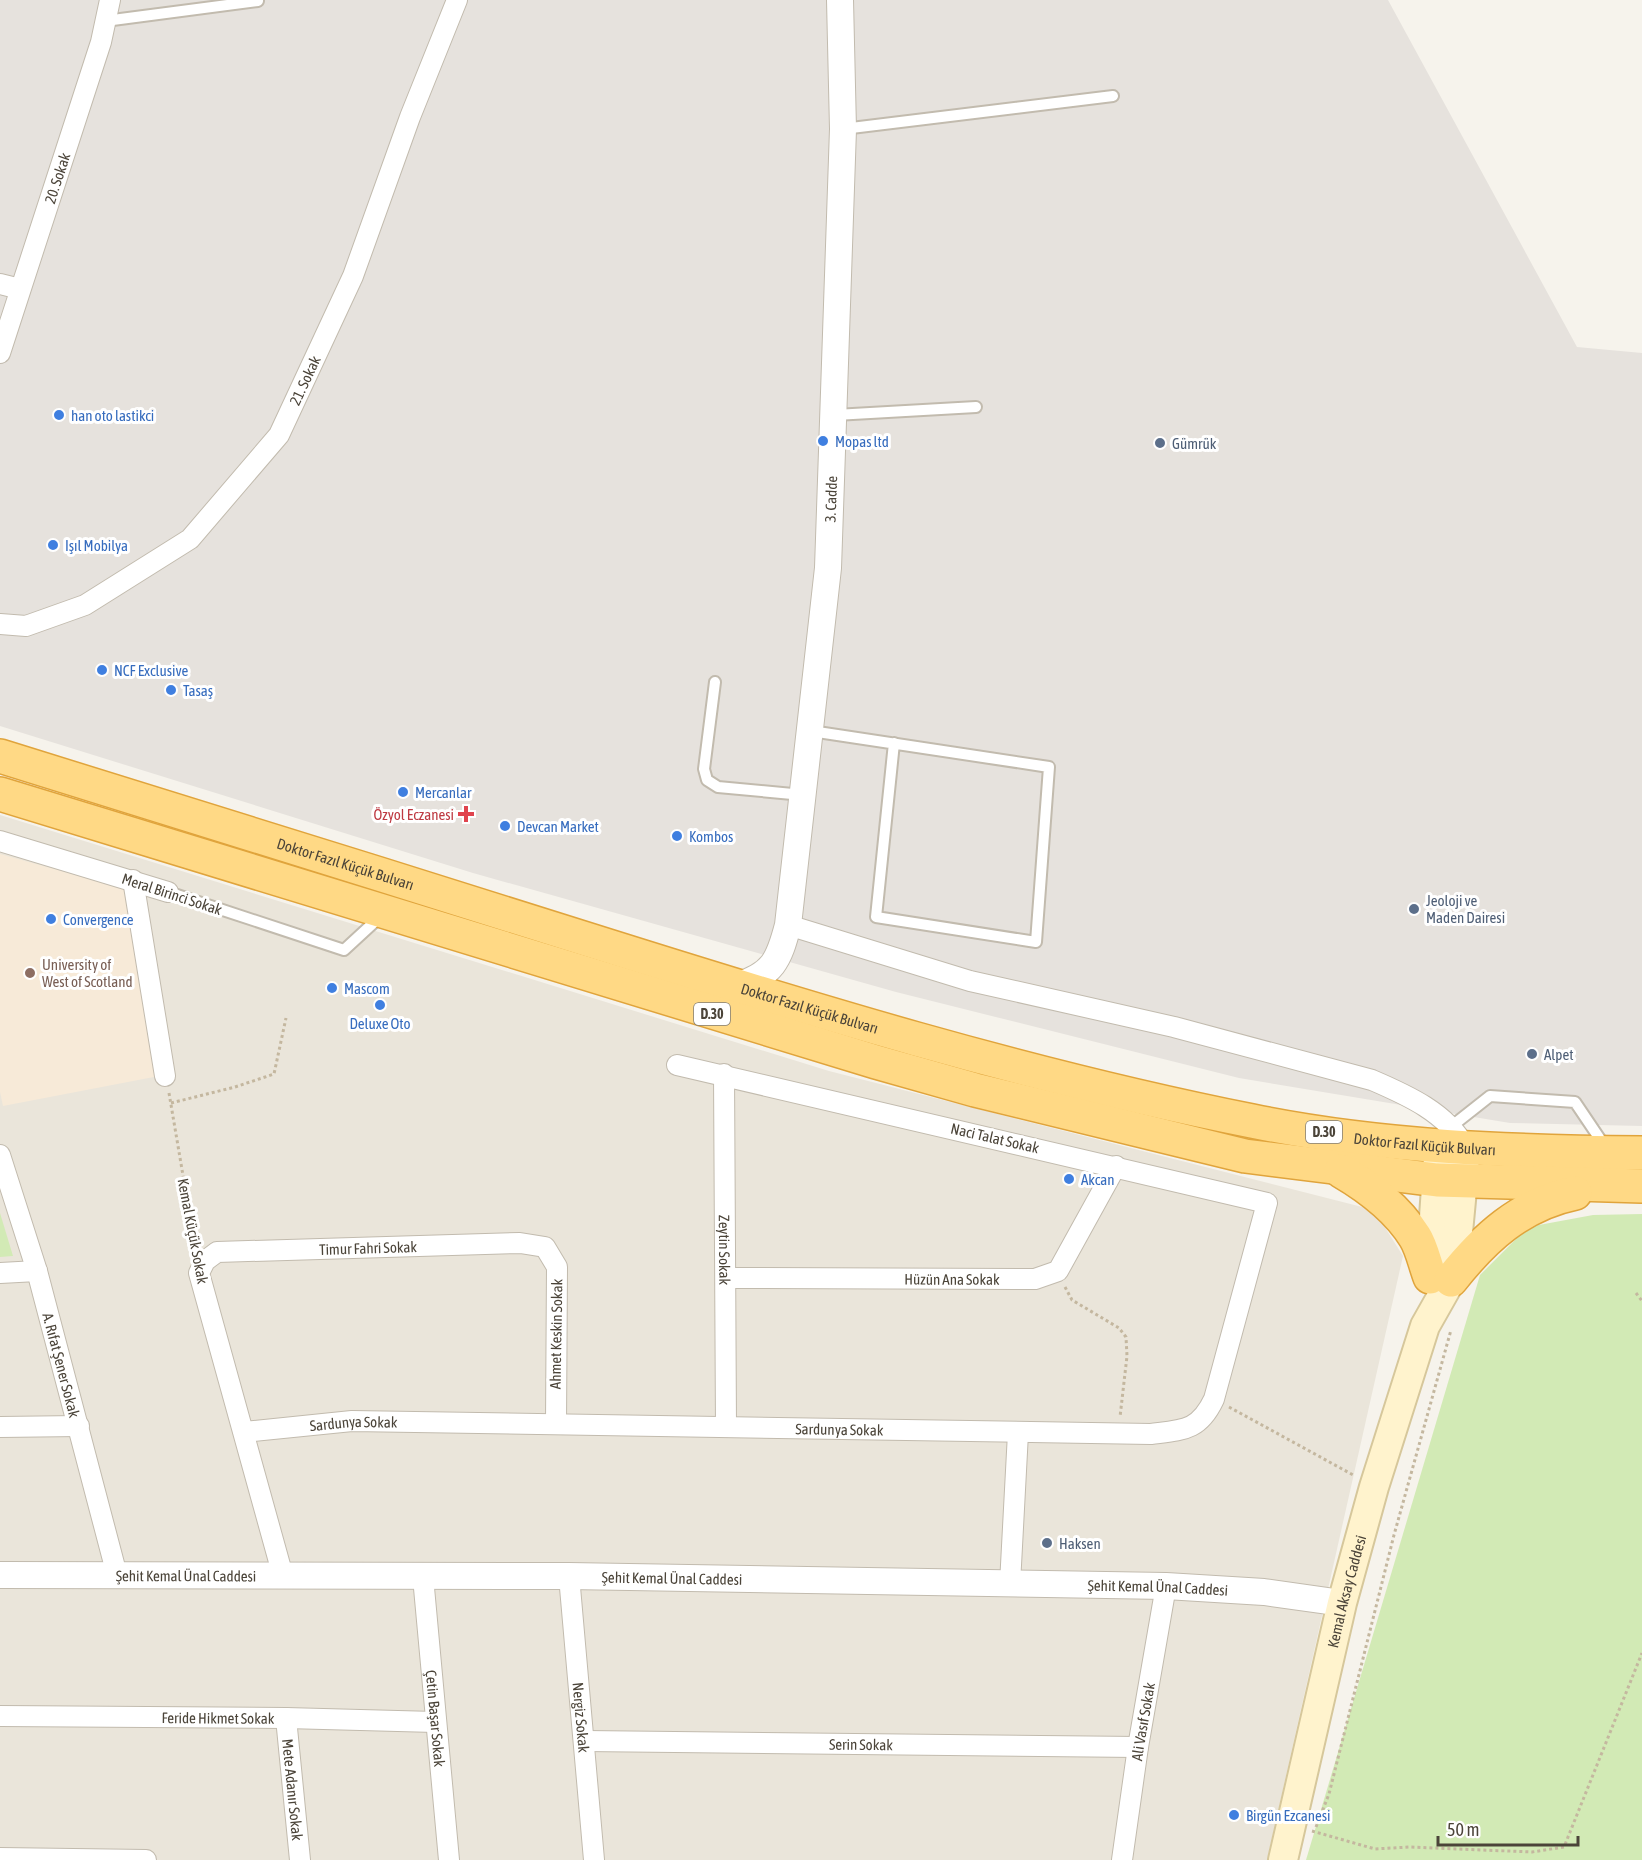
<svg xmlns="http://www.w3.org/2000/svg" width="1642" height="1860" viewBox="0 0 1642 1860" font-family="'Asap Condensed',sans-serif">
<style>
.residential{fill:#eae5da}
.commercial{fill:#f7ead8}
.industrial{fill:#e6e2dd}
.green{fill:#d2eab5}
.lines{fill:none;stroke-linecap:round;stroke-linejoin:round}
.service-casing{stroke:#c2bbae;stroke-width:14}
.minor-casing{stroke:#c2bbae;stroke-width:22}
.tertiary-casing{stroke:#c2bbae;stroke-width:28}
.secondary-casing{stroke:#d6c79b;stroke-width:32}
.trunk-casing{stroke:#e0a43c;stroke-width:36}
.path{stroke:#c4b79f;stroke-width:3;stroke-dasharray:3 3;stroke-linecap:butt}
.service{stroke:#fff;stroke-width:10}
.minor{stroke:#fff;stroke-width:20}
.tertiary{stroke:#fff;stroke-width:26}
.secondary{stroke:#fff3cd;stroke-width:28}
.trunk{stroke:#ffd985;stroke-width:33}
.shop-dot{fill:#3f7fe0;stroke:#fff;stroke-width:2}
.service-dot{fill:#5c6f8a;stroke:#fff;stroke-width:2}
.health-dot{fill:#e0444e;stroke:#fff;stroke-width:2}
.education-dot{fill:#8d6e63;stroke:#fff;stroke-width:2}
.labels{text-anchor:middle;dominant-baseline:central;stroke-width:6;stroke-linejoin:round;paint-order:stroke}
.shield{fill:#fff;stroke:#817c74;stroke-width:1.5}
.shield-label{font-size:14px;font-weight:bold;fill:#4b4439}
.street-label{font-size:15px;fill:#4b4439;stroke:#fff}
.shop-label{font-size:15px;fill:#366cbe;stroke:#fff;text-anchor:start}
.service-label{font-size:15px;fill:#4e5e75;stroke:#fff;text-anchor:start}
.health-label{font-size:15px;fill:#be3a42;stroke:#fff;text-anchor:end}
.education-label{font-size:15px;fill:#785e54;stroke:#fff;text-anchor:start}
</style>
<rect width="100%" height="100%" fill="#f6f3ec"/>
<polygon class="residential" points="0,815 829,1071 1374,1210 1403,1256 1267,1860 0,1860"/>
<polygon class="commercial" points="0,854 126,889 159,1076 3,1106 0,1092"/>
<polygon class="industrial" points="0,0 1388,0 1577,347 1642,353 1642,1126 1510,1123 1239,1078 896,992 473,873 0,726"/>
<g class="green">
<polygon points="0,1213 13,1256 0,1257"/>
<polygon points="1642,1214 1642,1860 1306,1860 1480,1275 1528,1227 1593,1215"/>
</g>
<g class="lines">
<g class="service-casing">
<g id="service">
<polyline points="105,21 258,1"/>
<polyline points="843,129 1113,96"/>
<polyline points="835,415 976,407"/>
<polyline points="715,682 704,769 707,780 718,787 803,795"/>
<polyline points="811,731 1049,767 1036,942 876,917 894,743"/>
<polyline points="168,892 344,950 382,915"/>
<polyline points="1452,1126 1490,1096 1575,1102 1606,1148"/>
</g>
</g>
<g class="minor-casing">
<g id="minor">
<polyline points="0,284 20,289"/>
<path id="s1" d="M 0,353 L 101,42 L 110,0"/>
<path id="s2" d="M 0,624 L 26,626 L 85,605 L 190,539 L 279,435 L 353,276 L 410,117 L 457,0"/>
<polyline points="0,841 168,892"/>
<polyline points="133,880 165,1076"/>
<path d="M 788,925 L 970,981 L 1174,1027 L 1372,1080 C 1407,1095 1447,1113 1465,1147"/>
<path id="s3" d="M 724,1074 L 726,1425"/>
<path id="s4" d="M 0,1155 L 37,1271 L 117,1575"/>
<polyline points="0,1273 37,1271"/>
<path id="s5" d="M 726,1278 L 1035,1279 L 1058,1271 L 1116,1166"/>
<polyline points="0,1427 79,1426"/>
<path id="s6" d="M 244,1432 L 352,1421 L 1151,1434 C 1183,1430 1199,1431 1214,1399 L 1267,1203 L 677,1065"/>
<path id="s7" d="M 283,1576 L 199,1273 L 205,1261 L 217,1252 L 520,1243 L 545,1247 L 557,1267 L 556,1423"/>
<path id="s8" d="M 569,1576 L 594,1860"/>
<path id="s9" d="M 423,1577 L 449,1860"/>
<polyline points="1010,1584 1018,1433"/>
<path id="s10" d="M 0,1716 L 286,1718 L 435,1722"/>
<path id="s11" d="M 286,1718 L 300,1860"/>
<path id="s12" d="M 585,1741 L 1138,1747"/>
<polyline points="0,1858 146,1860"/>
<path id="s13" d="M 1122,1860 L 1138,1747 L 1166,1586"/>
</g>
</g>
<g class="tertiary-casing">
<g id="tertiary">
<path id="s14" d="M 736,986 C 773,975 779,960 788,925 L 828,568 L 843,129 L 840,0"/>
<path id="s15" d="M 0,1575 L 569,1576 L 1166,1586 L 1264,1592 L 1342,1603"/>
</g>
</g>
<g class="secondary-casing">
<g id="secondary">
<polyline points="1430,1276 1438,1158"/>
<path id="s16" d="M 1283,1860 L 1342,1603 L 1374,1487 L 1425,1326 L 1451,1280 L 1458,1232 L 1465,1158"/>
</g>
</g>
<g class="trunk-casing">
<g id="trunk">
<path id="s17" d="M 0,756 C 195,817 391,877 586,939 C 805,1008 1026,1076 1252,1121 C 1379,1147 1513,1152 1642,1153"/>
<polyline points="0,794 876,1062 975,1090 1245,1156 1437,1180 1642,1186"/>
<path d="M 1341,1171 C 1370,1188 1397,1208 1415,1237 C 1422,1248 1425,1264 1430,1277"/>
<path d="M 1451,1280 C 1484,1238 1521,1204 1575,1193"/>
</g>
</g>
<g class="path">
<polyline points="169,1093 195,1246"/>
<polyline points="171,1103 235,1087 274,1074 286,1018"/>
<polyline points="1065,1287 1072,1300 1119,1328 1126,1337 1127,1356 1120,1417"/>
<polyline points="1636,1293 1642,1301"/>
<polyline points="1229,1407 1355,1476"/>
<polyline points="1316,1827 1329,1794 1394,1535 1451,1330"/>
<polyline points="1312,1831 1375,1849 1409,1847 1532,1852 1564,1847 1642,1653"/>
</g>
<use href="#service" class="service"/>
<use href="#minor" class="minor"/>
<use href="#tertiary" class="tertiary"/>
<use href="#secondary" class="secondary"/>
<use href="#trunk" class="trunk"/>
</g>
<g class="shop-dot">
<circle cx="59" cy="415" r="6"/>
<circle cx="823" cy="441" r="6"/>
<circle cx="53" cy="545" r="6"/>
<circle cx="102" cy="670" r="6"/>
<circle cx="171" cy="690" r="6"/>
<circle cx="403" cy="792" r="6"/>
<circle cx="505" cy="826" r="6"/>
<circle cx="677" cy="836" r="6"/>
<circle cx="51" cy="919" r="6"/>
<circle cx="332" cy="988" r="6"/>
<circle cx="380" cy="1005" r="6"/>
<circle cx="1069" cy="1179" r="6"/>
<circle cx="1234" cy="1815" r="6"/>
</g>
<g class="service-dot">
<circle cx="1160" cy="443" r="6"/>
<circle cx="1414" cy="909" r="6"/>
<circle cx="1532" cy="1054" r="6"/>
<circle cx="1047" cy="1543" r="6"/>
</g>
<path class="health-dot" d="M463 805h6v6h6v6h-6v6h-6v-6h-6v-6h6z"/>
<circle class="education-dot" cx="30" cy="973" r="6"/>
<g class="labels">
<g class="shield">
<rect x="694" y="1003" width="36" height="22" rx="4.5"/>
<rect x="1306" y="1121" width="36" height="22" rx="4.5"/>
</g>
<g class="shield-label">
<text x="712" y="1014">D.30</text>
<text x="1324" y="1132">D.30</text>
</g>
<g class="street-label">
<text stroke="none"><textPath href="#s1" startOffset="184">20. Sokak</textPath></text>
<text stroke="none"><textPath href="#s2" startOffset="410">21. Sokak</textPath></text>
<text stroke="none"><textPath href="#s14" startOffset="514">3. Cadde</textPath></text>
<text stroke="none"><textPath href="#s17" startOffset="362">Doktor Fazıl Küçük Bulvarı</textPath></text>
<text transform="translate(172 894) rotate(18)">Meral Birinci Sokak</text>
<text stroke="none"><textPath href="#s17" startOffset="848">Doktor Fazıl Küçük Bulvarı</textPath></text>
<text transform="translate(995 1138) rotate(13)">Naci Talat Sokak</text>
<text stroke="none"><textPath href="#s17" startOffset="1479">Doktor Fazıl Küçük Bulvarı</textPath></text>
<text transform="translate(193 1231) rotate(79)">Kemal Küçük Sokak</text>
<text stroke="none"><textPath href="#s7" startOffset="494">Timur Fahri Sokak</textPath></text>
<text stroke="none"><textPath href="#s3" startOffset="176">Zeytin Sokak</textPath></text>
<text stroke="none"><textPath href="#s5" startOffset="226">Hüzün Ana Sokak</textPath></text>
<text transform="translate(556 1334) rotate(-89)">Ahmet Keskin Sokak</text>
<text stroke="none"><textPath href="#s4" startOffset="219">A. Rıfat Şener Sokak</textPath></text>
<text stroke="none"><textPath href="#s6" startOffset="110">Sardunya Sokak</textPath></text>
<text stroke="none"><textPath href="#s6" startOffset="596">Sardunya Sokak</textPath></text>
<text stroke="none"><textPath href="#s15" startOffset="186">Şehit Kemal Ünal Caddesi</textPath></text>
<text stroke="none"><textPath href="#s15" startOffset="672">Şehit Kemal Ünal Caddesi</textPath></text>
<text stroke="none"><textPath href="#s15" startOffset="1158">Şehit Kemal Ünal Caddesi</textPath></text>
<text stroke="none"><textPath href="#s16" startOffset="276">Kemal Aksay Caddesi</textPath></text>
<text stroke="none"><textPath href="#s10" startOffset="218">Feride Hikmet Sokak</textPath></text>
<text stroke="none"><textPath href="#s8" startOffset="142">Nergiz Sokak</textPath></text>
<text stroke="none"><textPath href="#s9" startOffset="142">Çetin Başar Sokak</textPath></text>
<text stroke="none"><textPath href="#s13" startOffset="140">Ali Vasıf Sokak</textPath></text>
<text stroke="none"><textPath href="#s12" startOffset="276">Serin Sokak</textPath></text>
<text stroke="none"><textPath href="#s11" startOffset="72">Mete Adanır Sokak</textPath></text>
</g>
<g class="shop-label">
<text x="71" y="415">han oto lastikci</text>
<text x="835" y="441">Mopas ltd</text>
<text x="65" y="545">Işıl Mobilya</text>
<text x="114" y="670">NCF Exclusive</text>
<text x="183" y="690">Tasaş</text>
<text x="415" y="792">Mercanlar</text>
<text x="517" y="826">Devcan Market</text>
<text x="689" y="836">Kombos</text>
<text x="63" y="919">Convergence</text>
<text x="344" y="988">Mascom</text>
<text x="380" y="1023" text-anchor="middle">Deluxe Oto</text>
<text x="1081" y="1179">Akcan</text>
<text x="1246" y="1815">Birgün Ezcanesi</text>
</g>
<g class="service-label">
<text x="1172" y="443">Gümrük</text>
<text x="1426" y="900">Jeoloji ve<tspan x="1426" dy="17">Maden Dairesi</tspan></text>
<text x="1544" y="1054">Alpet</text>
<text x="1059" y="1543">Haksen</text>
</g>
<g class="health-label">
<text x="454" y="814">Özyol Eczanesi</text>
</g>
<g class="education-label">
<text x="42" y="964">University of<tspan x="42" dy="17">West of Scotland</tspan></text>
</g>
</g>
<path d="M1438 1836v9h140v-9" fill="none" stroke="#4b4439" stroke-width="3"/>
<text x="1447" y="1836" font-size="18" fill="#4b4439" stroke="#ffffff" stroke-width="4.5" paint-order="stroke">50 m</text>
</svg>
